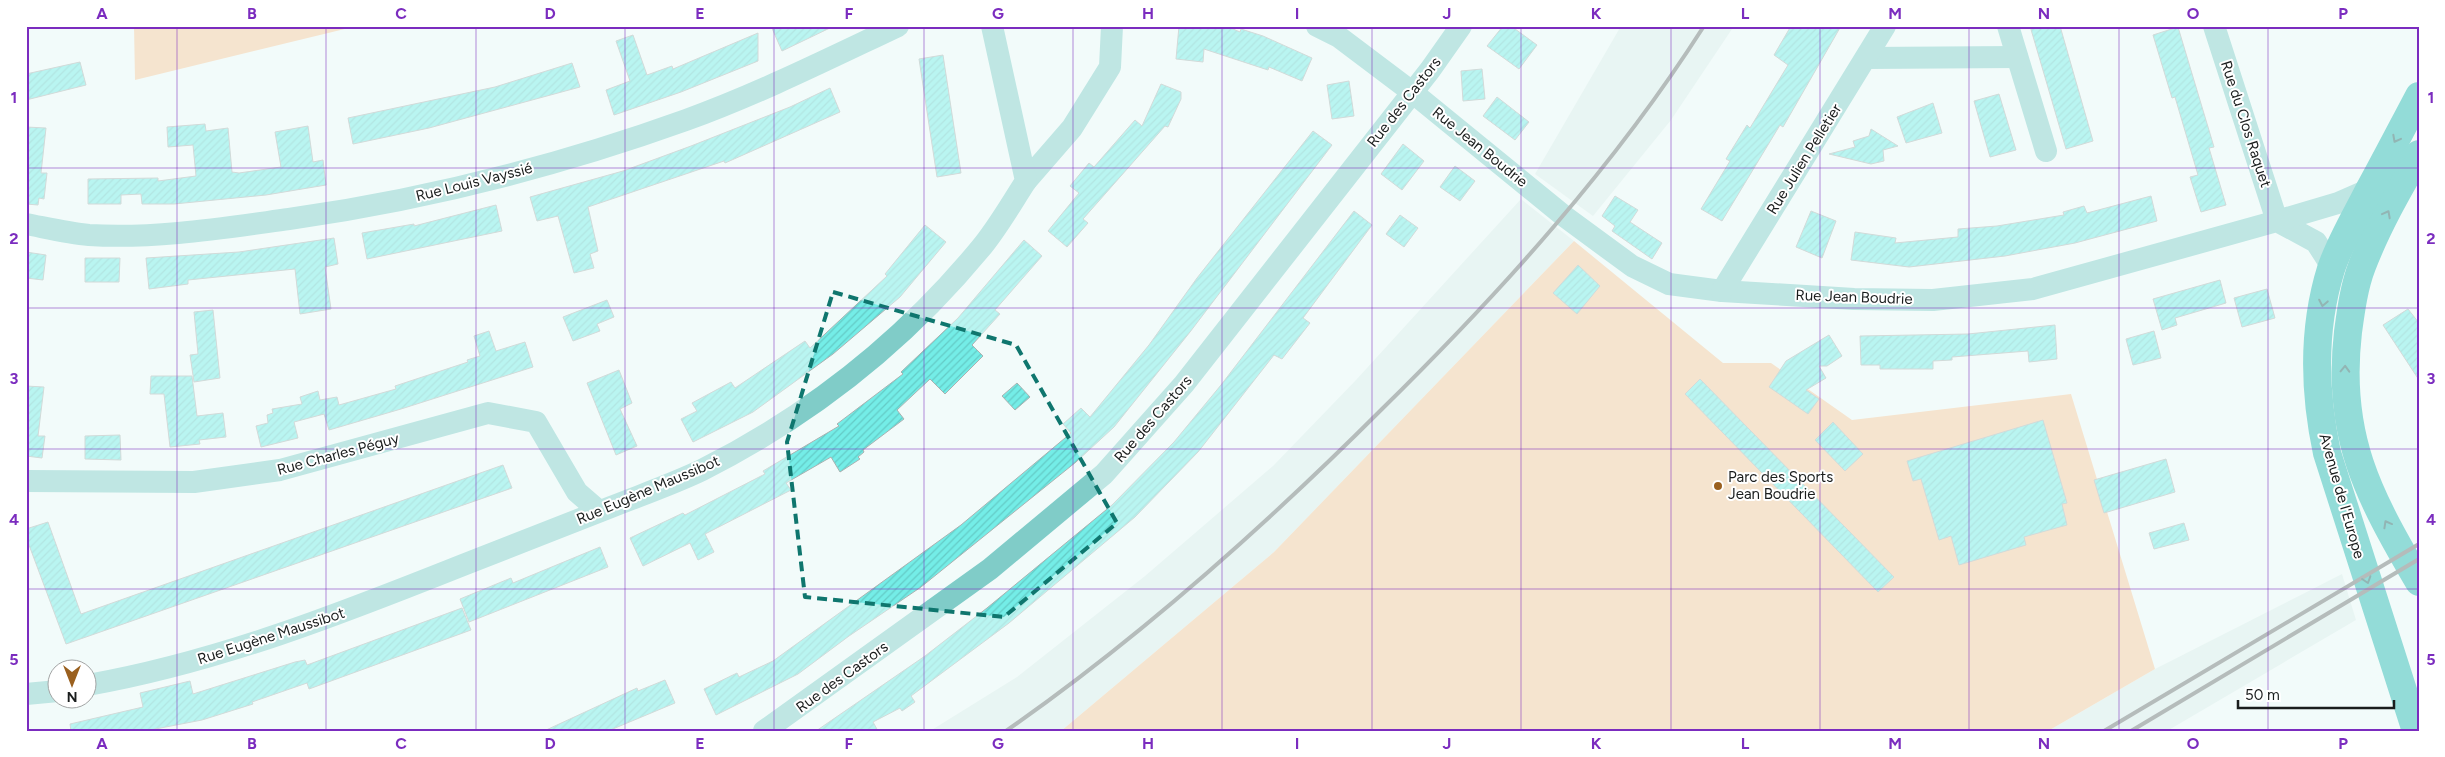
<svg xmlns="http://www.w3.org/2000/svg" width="2445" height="757" viewBox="0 0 2445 757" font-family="Figtree,sans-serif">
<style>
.built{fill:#dcedeb}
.pitch{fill:#f9c89c}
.building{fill:url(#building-hatch);stroke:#aab2b1}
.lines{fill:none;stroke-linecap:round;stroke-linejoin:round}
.minor{stroke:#80ccc8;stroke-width:22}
.secondary{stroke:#21b5af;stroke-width:28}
.rail{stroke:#6a6f6f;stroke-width:4}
.oneway{stroke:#1d615f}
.marked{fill:none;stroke:#0f766e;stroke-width:4;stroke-dasharray:10 6;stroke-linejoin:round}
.grid{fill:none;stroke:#7b2cbf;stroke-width:1;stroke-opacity:0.55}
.poi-dot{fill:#9a601f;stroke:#fff;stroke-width:2}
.labels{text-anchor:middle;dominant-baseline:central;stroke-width:4;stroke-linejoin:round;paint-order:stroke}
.street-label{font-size:15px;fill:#1a1d1d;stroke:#fff}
.poi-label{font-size:15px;fill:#1a1d1d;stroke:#fff;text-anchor:start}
.neatline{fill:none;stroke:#7b2cbf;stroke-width:2}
.grid-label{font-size:16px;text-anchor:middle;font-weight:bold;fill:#7b2cbf}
</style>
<defs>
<pattern id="building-hatch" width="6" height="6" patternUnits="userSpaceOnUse" patternTransform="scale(1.25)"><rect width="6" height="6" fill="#74ede7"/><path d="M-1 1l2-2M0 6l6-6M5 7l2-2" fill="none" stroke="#64cbc6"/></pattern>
</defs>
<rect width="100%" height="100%" fill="#f2fbfa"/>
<g class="built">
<polygon points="1621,26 1734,26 1671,120 1593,216 1535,174"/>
<polygon points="1521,199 1574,241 1274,552 1061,731 930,731 1017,677 1145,576 1273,466 1356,380"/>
<polygon points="2342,574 2356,620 2167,731 2048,731 2155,669"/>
</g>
<g class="pitch">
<polygon points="134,26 357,26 135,80"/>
<polygon points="1574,241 1723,363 1771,363 1852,420 2071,394 2155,669 2048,731 1061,731 1274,552"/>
</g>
<g class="building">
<polygon points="771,26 834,26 782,51"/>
<polygon points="1179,26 1226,26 1240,32 1241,29 1263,36 1312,58 1302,81 1269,67 1268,70 1204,49 1203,62 1176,59"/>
<polygon points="1503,26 1511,26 1537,45 1519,69 1487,46"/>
<polygon points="1791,26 1841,26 1783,127 1780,125 1722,221 1701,209 1730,161 1726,159 1747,125 1750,128 1788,65 1774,55"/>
<polygon points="2030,26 2060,26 2093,141 2066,149"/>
<polygon points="2178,27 2214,147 2209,148 2226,205 2201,212 2190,177 2198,175 2175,97 2172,98 2153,35"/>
<polygon points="758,33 758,61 681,92 614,115 606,90 630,81 616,41 633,35 647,75 672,66 673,69"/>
<polygon points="943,55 961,173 937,177 919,59"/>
<polygon points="80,62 86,85 26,100 26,74"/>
<polygon points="572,63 580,87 429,128 353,144 348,118 495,87"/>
<polygon points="1482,69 1485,99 1463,101 1461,71"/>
<polygon points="1349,81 1354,116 1332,119 1327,85"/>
<polygon points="1161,84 1181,92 1181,99 1168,127 1165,126 1083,219 1088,223 1067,247 1048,231 1079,193 1070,186 1089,163 1094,167 1135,120 1142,126"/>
<polygon points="830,88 840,112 725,163 724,161 588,207 598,251 590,254 594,268 574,273 558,216 537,221 530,197 623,171 691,146 790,107"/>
<polygon points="1999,94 2016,150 1990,157 1974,101"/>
<polygon points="1497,97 1529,122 1515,140 1483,116"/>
<polygon points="1933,103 1942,133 1906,143 1897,117"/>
<polygon points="205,124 206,131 228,128 232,172 239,173 281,167 275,132 308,126 313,162 323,160 326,185 266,195 174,204 142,204 141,194 121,195 121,204 88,204 88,179 158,178 158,181 196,176 193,145 168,147 167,127"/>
<polygon points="26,127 46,128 41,173 47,173 44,199 39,198 38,205 26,204"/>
<polygon points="1871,129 1898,146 1883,150 1884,161 1871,164 1829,154 1855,147 1853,141 1869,136"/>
<polygon points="1313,131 1332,145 1190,332 1114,427 1076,462 921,587 849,636 798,674 716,715 704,689 737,673 739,677 773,661 961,525 1071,433 1063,424 1081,408 1090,417 1149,345 1197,278"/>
<polygon points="1403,144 1424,161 1402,190 1381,174"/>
<polygon points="1455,166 1475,181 1460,201 1440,187"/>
<polygon points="1615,196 1638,210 1630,222 1662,243 1652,259 1612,231 1615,226 1602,216"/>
<polygon points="2151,196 2157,221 2075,243 2005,256 1909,267 1851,260 1855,232 1896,238 1895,243 1958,237 1958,229 1997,226 2064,215 2063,212 2084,206 2087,213"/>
<polygon points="496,205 502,231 367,259 362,233 414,224 414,226"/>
<polygon points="1354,211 1372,225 1303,318 1310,323 1282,359 1274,355 1198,452 1135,517 1009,623 911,696 915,702 902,711 900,708 873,722 878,731 816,731 925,656 987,608 1112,505 1174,442 1221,385"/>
<polygon points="1811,211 1836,221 1822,258 1796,247"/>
<polygon points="1400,215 1418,228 1404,247 1386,234"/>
<polygon points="925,225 946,242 900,297 833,354 753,412 693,442 681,419 697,411 692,403 731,382 735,388 805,341 810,348 887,276 885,274"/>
<polygon points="334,238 338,264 325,267 331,309 300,314 295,269 188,280 188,284 149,289 146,258 239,252"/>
<polygon points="1024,240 1042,256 995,310 1000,314 972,345 983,356 945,394 930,379 897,410 904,419 863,450 864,452 858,457 860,459 840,472 831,457 786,483 791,490 705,534 714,552 698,560 690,543 643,566 630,538 683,513 685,515 765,474 763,471 839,426 837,424 903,374 901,372 958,318"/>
<polygon points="26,252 46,255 43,280 26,278"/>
<polygon points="85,258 120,258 119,282 85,282"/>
<polygon points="1578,265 1600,286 1577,314 1553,293"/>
<polygon points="2220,280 2226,303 2175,318 2177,325 2162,330 2153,299"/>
<polygon points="2267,289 2275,318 2242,327 2234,298"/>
<polygon points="607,300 614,317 597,324 600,331 573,341 563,317"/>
<polygon points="2408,309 2419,323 2419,380 2383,325"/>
<polygon points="213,310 220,378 194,382 190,355 198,354 194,312"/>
<polygon points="2055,325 2057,359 2029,362 2028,351 1952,357 1952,360 1933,361 1933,369 1880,369 1880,365 1861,365 1860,336 1968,334"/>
<polygon points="489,331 496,351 525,342 533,367 401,409 329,430 324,414 294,422 298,438 261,447 256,426 268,423 267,415 273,413 272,409 302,404 300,397 318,391 320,400 337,397 339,405 396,389 395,386 468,362 467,360 480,356 474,336"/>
<polygon points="2154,331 2161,358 2133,365 2126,339"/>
<polygon points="1829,335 1842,356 1827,366 1819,366 1826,378 1806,390 1819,399 1808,414 1769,387 1786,361"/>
<polygon points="619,370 632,403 620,409 637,446 616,455 587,383"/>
<polygon points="151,376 192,376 197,416 223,413 226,437 199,440 200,444 170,447 164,394 150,394"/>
<polygon points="1700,379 1894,577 1878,592 1685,394"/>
<polygon points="1017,383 1030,397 1015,410 1002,396"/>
<polygon points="26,386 44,387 38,436 45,436 42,458 26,456"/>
<polygon points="2043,420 2067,503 2062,504 2067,525 2024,537 2026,545 1959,565 1951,536 1939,540 1921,479 1913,481 1907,461"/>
<polygon points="1833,422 1863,454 1845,471 1815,440"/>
<polygon points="120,435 121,460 85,459 85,436"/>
<polygon points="2166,459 2175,492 2104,513 2094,480"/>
<polygon points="503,465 512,488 66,644 26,537 26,529 48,522 81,614"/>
<polygon points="2184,523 2189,540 2154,549 2149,533"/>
<polygon points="600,547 608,567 469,622 460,599 511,578 513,583"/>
<polygon points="462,608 471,630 309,689 307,683 252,702 253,704 202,720 145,731 71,731 70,724 143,707 140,693 190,681 193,694 295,662 305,660 307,665"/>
<polygon points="665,680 675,703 608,731 544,731 637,688 638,691"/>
</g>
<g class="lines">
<g class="minor">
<polyline points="1317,26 1339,37 1412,92 1564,216 1632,266 1669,284 1722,291 1854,299 1933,300 2033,289 2277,221 2316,242 2332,267"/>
<polyline points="2008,26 2046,151"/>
<polyline points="2214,26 2277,221 2338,203 2370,189"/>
<polyline points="1866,58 2017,57"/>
<polyline points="1026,181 1072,128 1110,67 1112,26"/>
<path d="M 26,224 C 47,228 68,233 89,235 C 156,239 223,228 289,219 C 423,200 558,166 686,120 C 758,94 828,59 898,26"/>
<polyline points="1722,291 1885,26"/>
<polyline points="26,481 194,482 280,470 488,413 536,422 577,492 599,511"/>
<path d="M 88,685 C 218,662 340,614 463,565 C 512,546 562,526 611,507 C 641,495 673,484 702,470 C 809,416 904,341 980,249 C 997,229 1011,204 1026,181 L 992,26"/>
<polyline points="26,694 58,691"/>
<polyline points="764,731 990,569 1104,474 1184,384 1430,70 1461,26"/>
</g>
<g class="secondary">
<path d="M 2419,154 C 2398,190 2377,227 2362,266 C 2354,287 2351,310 2348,332 C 2336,436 2368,495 2419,582"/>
<path d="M 2416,731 L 2327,453 C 2314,392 2312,330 2331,269 C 2340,242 2356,216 2369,190 C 2386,159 2402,128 2419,96"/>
</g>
<g class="rail">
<path d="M 1006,731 C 1142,636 1265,526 1382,409 C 1501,292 1614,167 1704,26"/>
<polyline points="2104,731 2419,544"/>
<polyline points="2131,731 2419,559"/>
</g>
</g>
<defs><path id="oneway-chevron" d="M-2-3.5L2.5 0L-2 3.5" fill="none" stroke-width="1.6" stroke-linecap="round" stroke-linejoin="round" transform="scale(1.25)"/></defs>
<g class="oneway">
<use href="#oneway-chevron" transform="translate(2396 139) rotate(118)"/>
<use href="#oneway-chevron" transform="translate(2387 214) rotate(-62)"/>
<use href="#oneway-chevron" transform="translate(2323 303) rotate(101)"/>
<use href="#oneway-chevron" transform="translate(2345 369) rotate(-88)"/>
<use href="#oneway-chevron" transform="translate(2387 524) rotate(-119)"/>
<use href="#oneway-chevron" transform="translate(2367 580) rotate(72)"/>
</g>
<path d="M0 0H2445V757H0ZM 833,292 L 1016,345 L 1117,523 L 1004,617 L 805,597 L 787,442 Z" fill="#f2fbfa" fill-opacity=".55" fill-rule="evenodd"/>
<path class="marked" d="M 833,292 L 1016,345 L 1117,523 L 1004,617 L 805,597 L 787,442 Z"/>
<path class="grid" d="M 177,26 L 177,731M 326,26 L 326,731M 476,26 L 476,731M 625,26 L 625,731M 774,26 L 774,731M 924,26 L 924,731M 1073,26 L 1073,731M 1222,26 L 1222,731M 1372,26 L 1372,731M 1521,26 L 1521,731M 1671,26 L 1671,731M 1820,26 L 1820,731M 1969,26 L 1969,731M 2119,26 L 2119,731M 2268,26 L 2268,731M 26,168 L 2419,168M 26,308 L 2419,308M 26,449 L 2419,449M 26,589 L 2419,589"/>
<circle class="poi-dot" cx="1718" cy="486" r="5"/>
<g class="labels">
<g class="street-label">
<text transform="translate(1404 102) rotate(-52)">Rue des Castors</text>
<text transform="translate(2246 124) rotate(72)">Rue du Clos Raquet</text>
<text transform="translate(1480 147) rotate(39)">Rue Jean Boudrie</text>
<text transform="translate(1804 159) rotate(-58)">Rue Julien Pelletier</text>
<text transform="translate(474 182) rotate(-14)">Rue Louis Vayssié</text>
<text transform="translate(1854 297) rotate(2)">Rue Jean Boudrie</text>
<text transform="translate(1153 419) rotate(-49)">Rue des Castors</text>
<text transform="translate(338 454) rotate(-15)">Rue Charles Péguy</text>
<text transform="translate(648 490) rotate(-23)">Rue Eugène Maussibot</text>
<text transform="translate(2342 496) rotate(74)">Avenue de l'Europe</text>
<text transform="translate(271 636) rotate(-18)">Rue Eugène Maussibot</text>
<text transform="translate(842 677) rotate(-36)">Rue des Castors</text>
</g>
<g class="poi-label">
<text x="1728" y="477">Parc des Sports<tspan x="1728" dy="17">Jean Boudrie</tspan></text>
</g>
</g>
<rect width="2445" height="757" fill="none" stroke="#ffffff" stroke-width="55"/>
<g transform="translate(72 684) rotate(180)"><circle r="24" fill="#ffffff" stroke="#a3a5a5"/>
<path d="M0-4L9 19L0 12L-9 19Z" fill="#9a601f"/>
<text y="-8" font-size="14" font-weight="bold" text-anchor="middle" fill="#1a1d1d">N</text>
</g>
<path d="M2238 700v8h156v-8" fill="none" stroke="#1a1d1d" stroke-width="2.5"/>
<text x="2245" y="700" font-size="15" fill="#1a1d1d" stroke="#ffffff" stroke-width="4" paint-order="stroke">50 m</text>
<rect x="28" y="28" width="2390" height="702" class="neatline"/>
<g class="grid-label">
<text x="102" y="19">A</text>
<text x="252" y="19">B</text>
<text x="401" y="19">C</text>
<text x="550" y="19">D</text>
<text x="700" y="19">E</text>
<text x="849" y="19">F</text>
<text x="998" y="19">G</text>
<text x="1148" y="19">H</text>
<text x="1297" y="19">I</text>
<text x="1447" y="19">J</text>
<text x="1596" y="19">K</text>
<text x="1745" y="19">L</text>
<text x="1895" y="19">M</text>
<text x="2044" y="19">N</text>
<text x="2193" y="19">O</text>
<text x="2343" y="19">P</text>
<text x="14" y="103">1</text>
<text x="2431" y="103">1</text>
<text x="14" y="244">2</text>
<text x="2431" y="244">2</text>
<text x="14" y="384">3</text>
<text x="2431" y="384">3</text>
<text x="14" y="525">4</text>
<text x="2431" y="525">4</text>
<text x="14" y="665">5</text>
<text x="2431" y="665">5</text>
<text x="102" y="749">A</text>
<text x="252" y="749">B</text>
<text x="401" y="749">C</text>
<text x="550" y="749">D</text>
<text x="700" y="749">E</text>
<text x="849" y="749">F</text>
<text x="998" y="749">G</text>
<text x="1148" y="749">H</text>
<text x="1297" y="749">I</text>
<text x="1447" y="749">J</text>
<text x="1596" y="749">K</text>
<text x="1745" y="749">L</text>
<text x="1895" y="749">M</text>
<text x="2044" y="749">N</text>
<text x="2193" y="749">O</text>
<text x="2343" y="749">P</text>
</g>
</svg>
